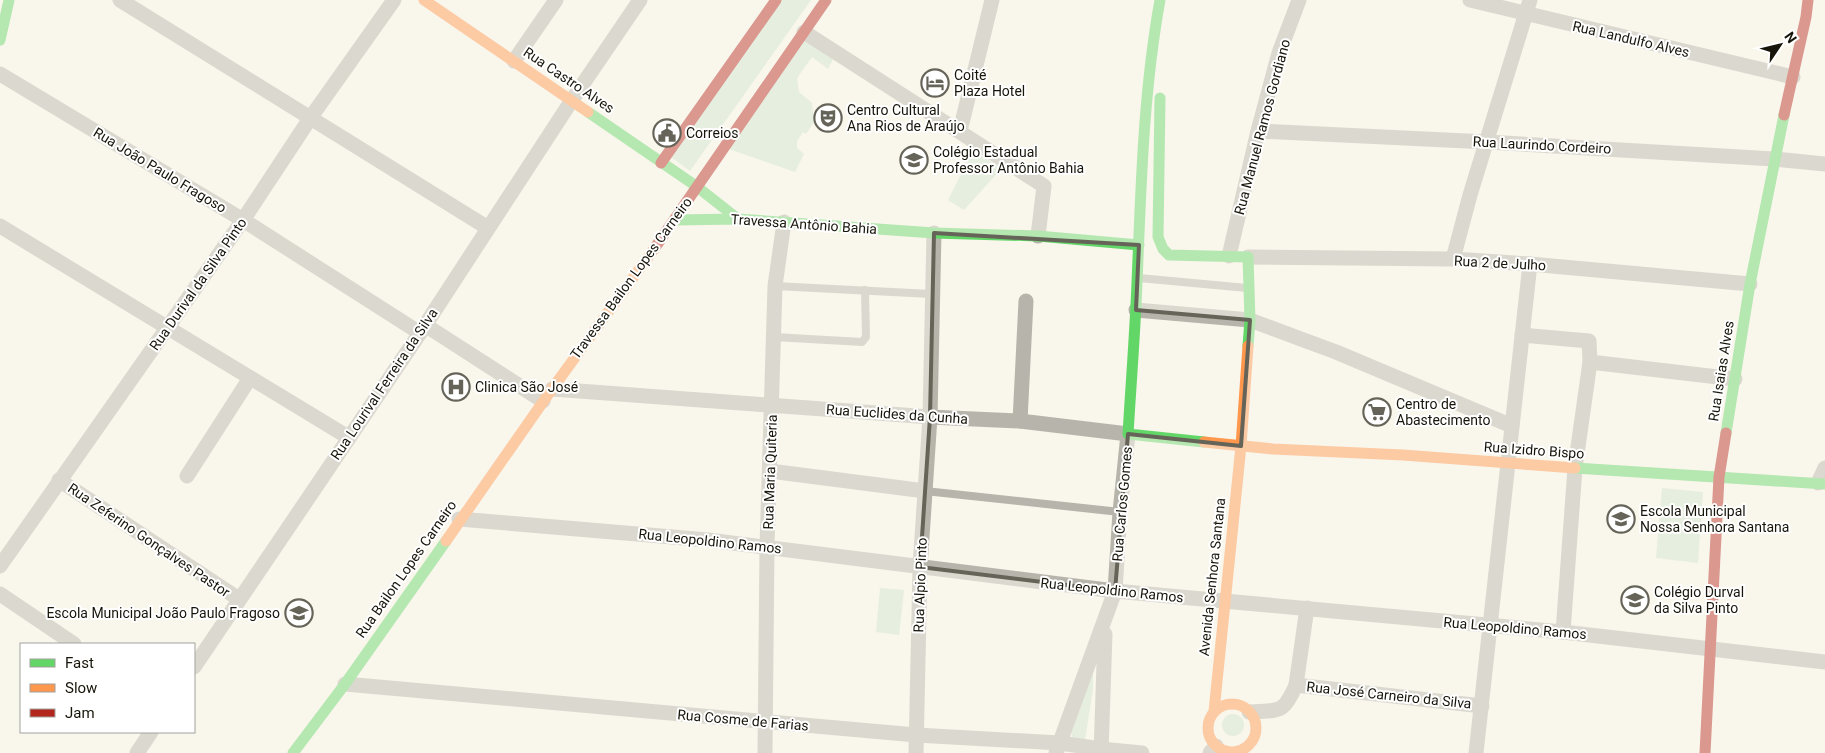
<svg xmlns="http://www.w3.org/2000/svg" width="1825" height="753" viewBox="0 0 1825 753" font-family="Roboto,sans-serif">
<style>
.green{fill:#cde5ce}
.lines{fill:none;stroke-linecap:round;stroke-linejoin:round}
.lane{stroke:#b7b4ab;stroke-width:8}
.street{stroke:#b7b4ab;stroke-width:15}
.fast{stroke:#63d668;stroke-width:11}
.slow{stroke:#ff974d;stroke-width:11}
.jam{stroke:#b3261e;stroke-width:11}
.marked{fill:none;stroke:#666459;stroke-width:4;stroke-linejoin:round}
.labels{text-anchor:middle;dominant-baseline:central;stroke-width:4;stroke-linejoin:round;paint-order:stroke}
.street-label{font-size:14px;fill:#17150a;stroke:#fff}
.poi-label{font-size:14px;fill:#17150a;stroke:#fff;text-anchor:start}
</style>
<rect width="100%" height="100%" fill="#f9f6ec"/>
<g class="green">
<polygon points="778,0 811,0 690,171 667,154"/>
<polygon points="803,36 833,59 828,69 812,57 797,78 799,92 812,103 814,122 806,134 803,132 797,141 797,148 804,154 795,172 726,148"/>
<polygon points="973,151 1002,168 964,210 948,200"/>
<polygon points="1662,488 1703,492 1698,563 1656,558"/>
<polygon points="880,588 904,590 899,635 876,632"/>
<polygon points="1093,670 1093,689 1085,740 1072,737 1071,733"/>
<circle cx="1233" cy="725" r="11"/>
</g>
<g class="lines">
<g class="lane">
<polyline points="1139,278 1247,288"/>
<polyline points="775,286 931,294"/>
<polyline points="774,337 862,342 866,337 865,290"/>
<polyline points="925,491 1120,512"/>
</g>
<g class="street">
<polyline points="120,0 488,228"/>
<polyline points="1470,0 1793,77"/>
<polyline points="804,32 1044,186 1038,236"/>
<polyline points="514,61 556,0"/>
<polyline points="0,74 243,220 420,333"/>
<polyline points="960,131 992,0"/>
<polyline points="1258,131 1487,142 1774,159 1825,164"/>
<polyline points="0,226 348,437"/>
<polyline points="1229,256 1258,131 1279,53 1299,0"/>
<polyline points="1248,257 1453,259 1530,264 1750,284"/>
<polyline points="1453,259 1470,195 1530,0"/>
<polyline points="1136,310 1250,320 1336,352 1512,426"/>
<polyline points="425,325 543,401"/>
<polyline points="1522,335 1589,341 1590,362 1575,468 1563,632"/>
<polyline points="1590,362 1735,379"/>
<polyline points="552,389 930,417 1020,421 1128,434 1120,512 1115,591 1056,753"/>
<polyline points="1020,421 1026,301"/>
<polyline points="770,471 925,491"/>
<polyline points="187,476 250,378"/>
<polyline points="59,480 239,599"/>
<polyline points="1818,483 1825,468"/>
<polyline points="459,519 708,540 1115,591 1563,632 1825,662"/>
<polyline points="0,566 243,220 311,117 394,0"/>
<polyline points="0,594 74,644"/>
<polyline points="194,667 420,333 572,100 640,0"/>
<polyline points="345,684 916,735 1060,743 1101,749 1142,753"/>
<polyline points="1296,685 1307,608"/>
<path d="M 1249,712 C 1279,710 1283,715 1296,685 L 1482,706"/>
<polyline points="137,753 151,732"/>
<polyline points="765,753 767,546 775,286 784,222"/>
<polyline points="916,753 920,567 930,417 934,233"/>
<polyline points="1101,753 1105,634"/>
<polyline points="1210,753 1216,746"/>
<polyline points="1476,753 1530,264"/>
</g>
<g class="fast">
<path d="M 1160,0 C 1143,94 1141,188 1137,283 C 1135,333 1131,384 1128,434 L 1204,442"/>
<polyline points="0,40 9,0"/>
<polyline points="1160,98 1158,237 1163,249 1169,255 1248,257 1250,320 1248,346"/>
<polyline points="588,112 696,186 738,219"/>
<polyline points="675,220 738,219 934,233 1038,236 1139,245"/>
<polyline points="1726,433 1750,284 1784,115"/>
<polyline points="1575,468 1825,484"/>
<polyline points="293,753 345,684 446,541"/>
</g>
<g class="slow">
<polyline points="424,0 588,112"/>
<polyline points="1204,442 1273,449 1403,455 1575,468"/>
<polyline points="446,541 552,389 654,249"/>
<circle cx="1232" cy="728" r="24"/>
<polyline points="1214,711 1241,446 1248,346"/>
</g>
<g class="jam">
<polyline points="1784,115 1806,17 1808,0"/>
<polyline points="661,163 776,0"/>
<polyline points="654,249 826,0"/>
<polyline points="1705,753 1719,477 1726,433"/>
</g>
</g>
<path d="M0 0H1825V753H0ZM 934,233 L 1139,245 L 1136,310 L 1250,320 L 1241,446 L 1128,434 L 1115,591 L 920,567 L 930,417 Z" fill="#f9f6ec" fill-opacity=".55" fill-rule="evenodd"/>
<path class="marked" d="M 934,233 L 1139,245 L 1136,310 L 1250,320 L 1241,446 L 1128,434 L 1115,591 L 920,567 L 930,417 Z"/>
<defs>
<g id="hotel-ring" transform="scale(1.4375)"><circle r="9.5" fill="#fff" stroke="#666459" stroke-width="1.5"/><path d="M-6-4.5h1.5V1H6V5H4.5V3h-9V5H-6ZM-4 0a1.8 1.8 0 1 1 3.6 0ZM.5 0V-2.5h3Q6-2.5 6 0Z" fill="#666459"/></g>
<g id="theatre-ring" transform="scale(1.4375)"><circle r="9.5" fill="#fff" stroke="#666459" stroke-width="1.5"/><path d="M-5-5.5Q0-4 5-5.5V0Q5 5 0 6Q-5 5-5 0ZM-3.3-2.5H-1v1.5H-3.3ZM1-2.5H3.3v1.5H1ZM-2.8 1Q0 5.5 2.8 1Z" fill="#666459"/></g>
<g id="civic-ring" transform="scale(1.4375)"><circle r="9.5" fill="#fff" stroke="#666459" stroke-width="1.5"/><path d="M-.6-6.5H3V-4.5H.6V-3L4-1V1h2V6H-6V1h2V-1L-.6-3ZM-1.2 2.5V6h2.4V2.5Z" fill="#666459"/></g>
<g id="school-ring" transform="scale(1.4375)"><circle r="9.5" fill="#fff" stroke="#666459" stroke-width="1.5"/><path d="M0-5L7-2L0 1L-7-2ZM-4 1L0 2.5L4 1V4Q0 6-4 4Z" fill="#666459"/></g>
<g id="hospital-ring" transform="scale(1.4375)"><circle r="9.5" fill="#fff" stroke="#666459" stroke-width="1.5"/><path d="M-5-5h3v3.5h4V-5h3V5h-3V1.5h-4V5h-3Z" fill="#666459"/></g>
<g id="supermarket-ring" transform="scale(1.4375)"><circle r="9.5" fill="#fff" stroke="#666459" stroke-width="1.5"/><path d="M-6-5.5h2.5l.6 2H6L4.5 2H-2.5L-4.4-4H-6ZM-1.5 3.2a1.3 1.3 0 1 0 .1 0ZM3 3.2a1.3 1.3 0 1 0 .1 0Z" fill="#666459"/></g>
</defs>
<g fill-rule="evenodd">
<use href="#hotel-ring" x="935" y="83"/>
<use href="#theatre-ring" x="828" y="118"/>
<use href="#civic-ring" x="667" y="133"/>
<use href="#school-ring" x="914" y="160"/>
<use href="#hospital-ring" x="456" y="387"/>
<use href="#supermarket-ring" x="1377" y="412"/>
<use href="#school-ring" x="1621" y="519"/>
<use href="#school-ring" x="1635" y="600"/>
<use href="#school-ring" x="299" y="613"/>
</g>
<g class="labels">
<g class="street-label">
<text transform="translate(1631 39) rotate(13)">Rua Landulfo Alves</text>
<text transform="translate(569 80) rotate(34)">Rua Castro Alves</text>
<text transform="translate(1262 127) rotate(-75)">Rua Manuel Ramos Gordiano</text>
<text transform="translate(1542 145) rotate(3)">Rua Laurindo Cordeiro</text>
<text transform="translate(160 170) rotate(31)">Rua João Paulo Fragoso</text>
<text transform="translate(804 224) rotate(4)">Travessa Antônio Bahia</text>
<text transform="translate(1500 263) rotate(3)">Rua 2 de Julho</text>
<text transform="translate(631 278) rotate(-54)">Travessa Bailon Lopes Carneiro</text>
<text transform="translate(198 284) rotate(-55)">Rua Durival da Silva Pinto</text>
<text transform="translate(1721 371) rotate(-81)">Rua Isaias Alves</text>
<text transform="translate(384 384) rotate(-56)">Rua Lourival Ferreira da Silva</text>
<text transform="translate(897 414) rotate(4)">Rua Euclides da Cunha</text>
<text transform="translate(1534 450) rotate(4)">Rua Izidro Bispo</text>
<text transform="translate(770 472) rotate(-88)">Rua Maria Quiteria</text>
<text transform="translate(1122 504) rotate(-85)">Rua Carlos Gomes</text>
<text transform="translate(149 540) rotate(34)">Rua Zeferino Gonçalves Pastor</text>
<text transform="translate(710 541) rotate(6)">Rua Leopoldino Ramos</text>
<text transform="translate(406 569) rotate(-55)">Rua Bailon Lopes Carneiro</text>
<text transform="translate(1212 577) rotate(-84)">Avenida Senhora Santana</text>
<text transform="translate(920 585) rotate(-88)">Rua Alpio Pinto</text>
<text transform="translate(1112 590) rotate(6)">Rua Leopoldino Ramos</text>
<text transform="translate(1515 628) rotate(5)">Rua Leopoldino Ramos</text>
<text transform="translate(1389 695) rotate(6)">Rua José Carneiro da Silva</text>
<text transform="translate(743 720) rotate(5)">Rua Cosme de Farias</text>
</g>
<g class="poi-label">
<text x="954" y="75">Coité<tspan x="954" dy="16">Plaza Hotel</tspan></text>
<text x="847" y="110">Centro Cultural<tspan x="847" dy="16">Ana Rios de Araújo</tspan></text>
<text x="686" y="133">Correios</text>
<text x="933" y="152">Colégio Estadual<tspan x="933" dy="16">Professor Antônio Bahia</tspan></text>
<text x="475" y="387">Clinica São José</text>
<text x="1396" y="404">Centro de<tspan x="1396" dy="16">Abastecimento</tspan></text>
<text x="1640" y="511">Escola Municipal<tspan x="1640" dy="16">Nossa Senhora Santana</tspan></text>
<text x="1654" y="592">Colégio Durval<tspan x="1654" dy="16">da Silva Pinto</tspan></text>
<text x="280" y="613" text-anchor="end">Escola Municipal João Paulo Fragoso</text>
</g>
</g>
<rect x="20" y="643" width="175" height="90" fill="#ffffff" stroke="#a2a19d"/>
<rect x="30" y="659" width="25" height="8" fill="#63d668" stroke="#a2a19d"/>
<text x="65" y="668" font-size="15" fill="#17150a">Fast</text>
<rect x="30" y="684" width="25" height="8" fill="#ff974d" stroke="#a2a19d"/>
<text x="65" y="693" font-size="15" fill="#17150a">Slow</text>
<rect x="30" y="709" width="25" height="8" fill="#b3261e" stroke="#a2a19d"/>
<text x="65" y="718" font-size="15" fill="#17150a">Jam</text>
<g transform="translate(1780 45) rotate(55)" stroke="#ffffff" stroke-width="4" paint-order="stroke">
<path d="M0-4L9 19L0 12L-9 19Z" fill="#17150a"/>
<text y="-8" font-size="14" font-weight="bold" text-anchor="middle" fill="#17150a">N</text>
</g>
</svg>
